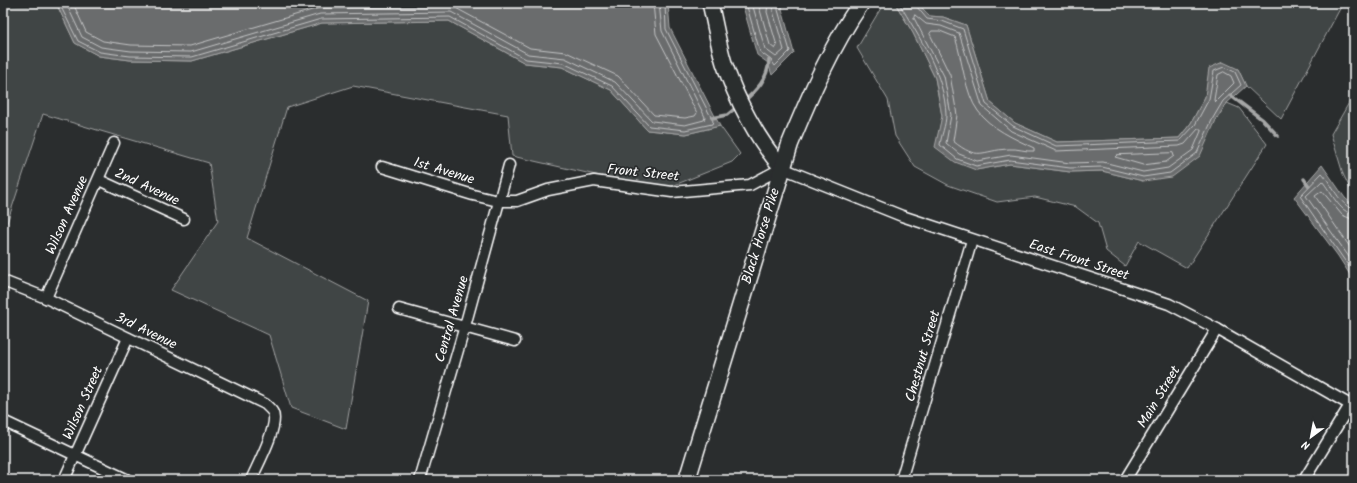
<svg xmlns="http://www.w3.org/2000/svg" width="1357" height="483" viewBox="0 0 1357 483" font-family="Kalam,sans-serif">
<style>
.green{fill:#414445;stroke:#a0a2a2}
.water{fill:#6a6c6d;stroke:#a6a7a7}
.lines{fill:none;stroke-linecap:round;stroke-linejoin:round}
.shore{stroke:#c3c4c5;stroke-width:1}
.stream{stroke:#a6a7a7;stroke-width:3.5}
.street-casing{stroke:#fff;stroke-width:13}
.secondary-casing{stroke:#fff;stroke-width:18}
.primary-casing{stroke:#fff;stroke-width:19}
.street{stroke:#2a2d2e;stroke-width:10}
.secondary{stroke:#2a2d2e;stroke-width:15}
.primary{stroke:#2a2d2e;stroke-width:16}
.labels{text-anchor:middle;dominant-baseline:central;stroke-width:3.5;stroke-linejoin:round;paint-order:stroke}
.street-label{font-size:14px;fill:#fff;stroke:#2a2d2e}
</style>
<rect width="100%" height="100%" fill="#2a2d2e"/>
<filter id="ink" filterUnits="userSpaceOnUse"><feTurbulence type="fractalNoise" baseFrequency=".025" numOctaves="2"/><feDisplacementMap in="SourceGraphic" scale="8" xChannelSelector="R" yChannelSelector="G"/><feConvolveMatrix kernelMatrix="1 2 1 2 8 2 1 2 1" color-interpolation-filters="sRGB"/></filter>
<g filter="url(#ink)">
<g class="green">
<polygon points="884,3 895,3 913,33 935,78 942,116 936,147 976,170 1010,164 1070,172 1102,171 1143,181 1216,120 1227,103 1239,108 1267,144 1187,268 1139,241 1125,266 1106,251 1098,223 1076,207 1035,197 997,202 948,185 915,167 895,136 888,100 857,48"/>
<polygon points="918,3 1343,3 1281,119 1246,86 1238,69 1210,69 1205,97 1191,123 1179,138 1057,142 1015,123 990,102 966,25 943,17 929,16"/>
<polygon points="3,4 58,7 75,43 99,56 130,60 192,61 322,23 449,21 525,63 562,67 611,90 647,130 686,134 720,126 740,154 732,162 662,190 512,156 508,115 353,86 287,107 247,238 368,301 346,429 291,408 269,335 171,290 218,221 209,163 43,114 6,226 3,224"/>
<polygon points="1354,94 1354,197 1343,174 1331,134"/>
</g>
<g class="water">
<polygon points="3,3 668,3 670,28 720,126 686,134 647,130 611,90 562,67 525,63 449,21 322,23 192,61 130,60 99,56 75,43 58,7 3,4"/>
<polygon points="742,3 783,3 782,9 794,53 772,75 768,63 757,55"/>
<polygon points="895,3 918,3 929,16 943,17 966,25 990,102 1015,123 1057,142 1179,138 1191,123 1205,97 1209,68 1223,62 1238,69 1246,86 1227,103 1216,120 1200,156 1172,177 1143,181 1102,171 1070,172 1010,164 976,170 955,162 935,147 942,116 935,78 913,33"/>
<polygon points="1322,165 1345,198 1354,206 1354,281 1338,256 1294,197"/>
</g>
<g class="lines">
<g class="shore">
<polyline points="59,3 78,41 100,52 130,56 192,57 321,19 450,17 526,59 563,63 612,86 649,126 685,130 712,124 713,121 666,29 665,3"/>
<polyline points="66,3 82,37 101,47 131,51 191,52 320,14 451,12 528,54 565,58 615,82 652,121 685,125 704,120 705,117 662,31 659,3"/>
<polyline points="73,3 86,32 103,41 131,45 190,46 319,8 452,6 530,48 566,52 618,76 654,115 685,118 695,116 697,113 656,34 653,3"/>
<polyline points="746,3 760,52 771,60 775,66 790,51 778,10 779,3"/>
<polyline points="752,3 765,49 776,57 784,50 773,11 774,3"/>
<polyline points="758,3 770,45 775,49 777,46 767,12 768,3"/>
<path d="M 899,3 C 919,37 945,75 946,115 C 946,125 941,136 940,145 L 957,159 L 976,166 L 1010,160 L 1070,168 L 1102,167 L 1143,177 L 1170,173 L 1197,153 L 1213,118 L 1223,101 L 1241,85 L 1235,72 L 1224,67 L 1214,71 L 1209,99 L 1195,125 L 1180,141 L 1056,146 L 1013,126 L 986,104 L 963,29 L 942,21 L 927,19 L 917,7 L 916,3"/>
<polygon points="915,15 926,24 941,26 959,33 982,106 1011,131 1056,151 1179,146 1185,144 1198,129 1201,129 1201,131 1193,150 1168,168 1143,172 1103,162 1070,163 1011,155 977,161 959,154 946,143 951,115 944,76 914,18"/>
<path d="M 932,31 L 940,31 L 955,37 C 962,58 965,94 978,111 C 990,128 1015,139 1034,148 L 1034,151 C 1026,152 1017,148 1009,149 C 981,150 979,162 953,141 L 957,115 L 950,75 L 930,34 Z"/>
<polygon points="1224,72 1231,76 1234,83 1215,102 1214,100 1218,75"/>
<polygon points="1173,153 1174,156 1166,162 1143,165 1115,157 1117,155"/>
<path d="M 1354,209 C 1340,207 1331,182 1322,173 L 1300,196 L 1354,274"/>
<path d="M 1354,214 C 1339,213 1331,191 1322,181 L 1306,196 L 1354,264"/>
<polyline points="1354,220 1342,215 1322,191 1315,196 1354,253"/>
</g>
<g class="stream">
<polyline points="1230,95 1263,120 1278,136"/>
<path d="M 743,102 C 757,90 768,79 769,60"/>
<polyline points="712,118 727,115 738,106"/>
<polyline points="1304,179 1309,186"/>
</g>
<g class="street-casing">
<g id="street">
<polyline points="382,167 473,195 498,201 517,201 548,190 594,181 672,192 750,185 782,168 902,216 1169,304 1217,329 1354,407"/>
<polyline points="99,180 184,219"/>
<path d="M 3,281 L 46,298 L 265,404 C 268,407 272,410 273,413 C 279,426 257,466 251,480"/>
<polyline points="46,298 114,143"/>
<polyline points="399,309 515,341"/>
<polyline points="3,421 128,480"/>
<polyline points="64,480 128,338"/>
<polyline points="420,480 465,326 509,165"/>
<polyline points="901,480 972,240"/>
<polyline points="1125,480 1217,329"/>
<polyline points="1304,480 1350,405"/>
</g>
</g>
<g class="secondary-casing">
<path id="secondary" d="M 710,3 C 715,23 718,44 724,63 C 736,99 757,139 782,168"/>
</g>
<g class="primary-casing">
<path id="primary" d="M 687,480 L 790,144 C 810,95 831,47 861,3"/>
</g>
<use href="#street" class="street"/>
<use href="#secondary" class="secondary"/>
<use href="#primary" class="primary"/>
</g>
</g>
<g class="labels">
<g class="street-label">
<text transform="translate(444 171) rotate(17)">1st Avenue</text>
<text transform="translate(643 173) rotate(6)">Front Street</text>
<text transform="translate(147 187) rotate(25)">2nd Avenue</text>
<text transform="translate(67 215) rotate(-66)">Wilson Avenue</text>
<text transform="translate(761 236) rotate(-73)">Black Horse Pike</text>
<text transform="translate(1079 260) rotate(18)">East Front Street</text>
<text transform="translate(452 319) rotate(-74)">Central Avenue</text>
<text transform="translate(146 331) rotate(26)">3rd Avenue</text>
<text transform="translate(923 356) rotate(-74)">Chestnut Street</text>
<text transform="translate(1159 397) rotate(-59)">Main Street</text>
<text transform="translate(83 403) rotate(-66)">Wilson Street</text>
</g>
</g>
<rect width="1357" height="483" fill="none" stroke="#2a2d2e" stroke-width="16"/>
<rect x="8" y="8" width="1341" height="467" fill="none" stroke="#fff" stroke-width="1.5" filter="url(#ink)"/>
<g transform="translate(1311 437) rotate(212)" stroke="#2a2d2e" stroke-width="3" paint-order="stroke">
<path d="M0-3L7 15L0 10L-7 15Z" fill="#ffffff"/>
<text y="-6" font-size="11" font-weight="bold" text-anchor="middle" fill="#ffffff">N</text>
</g>
</svg>
